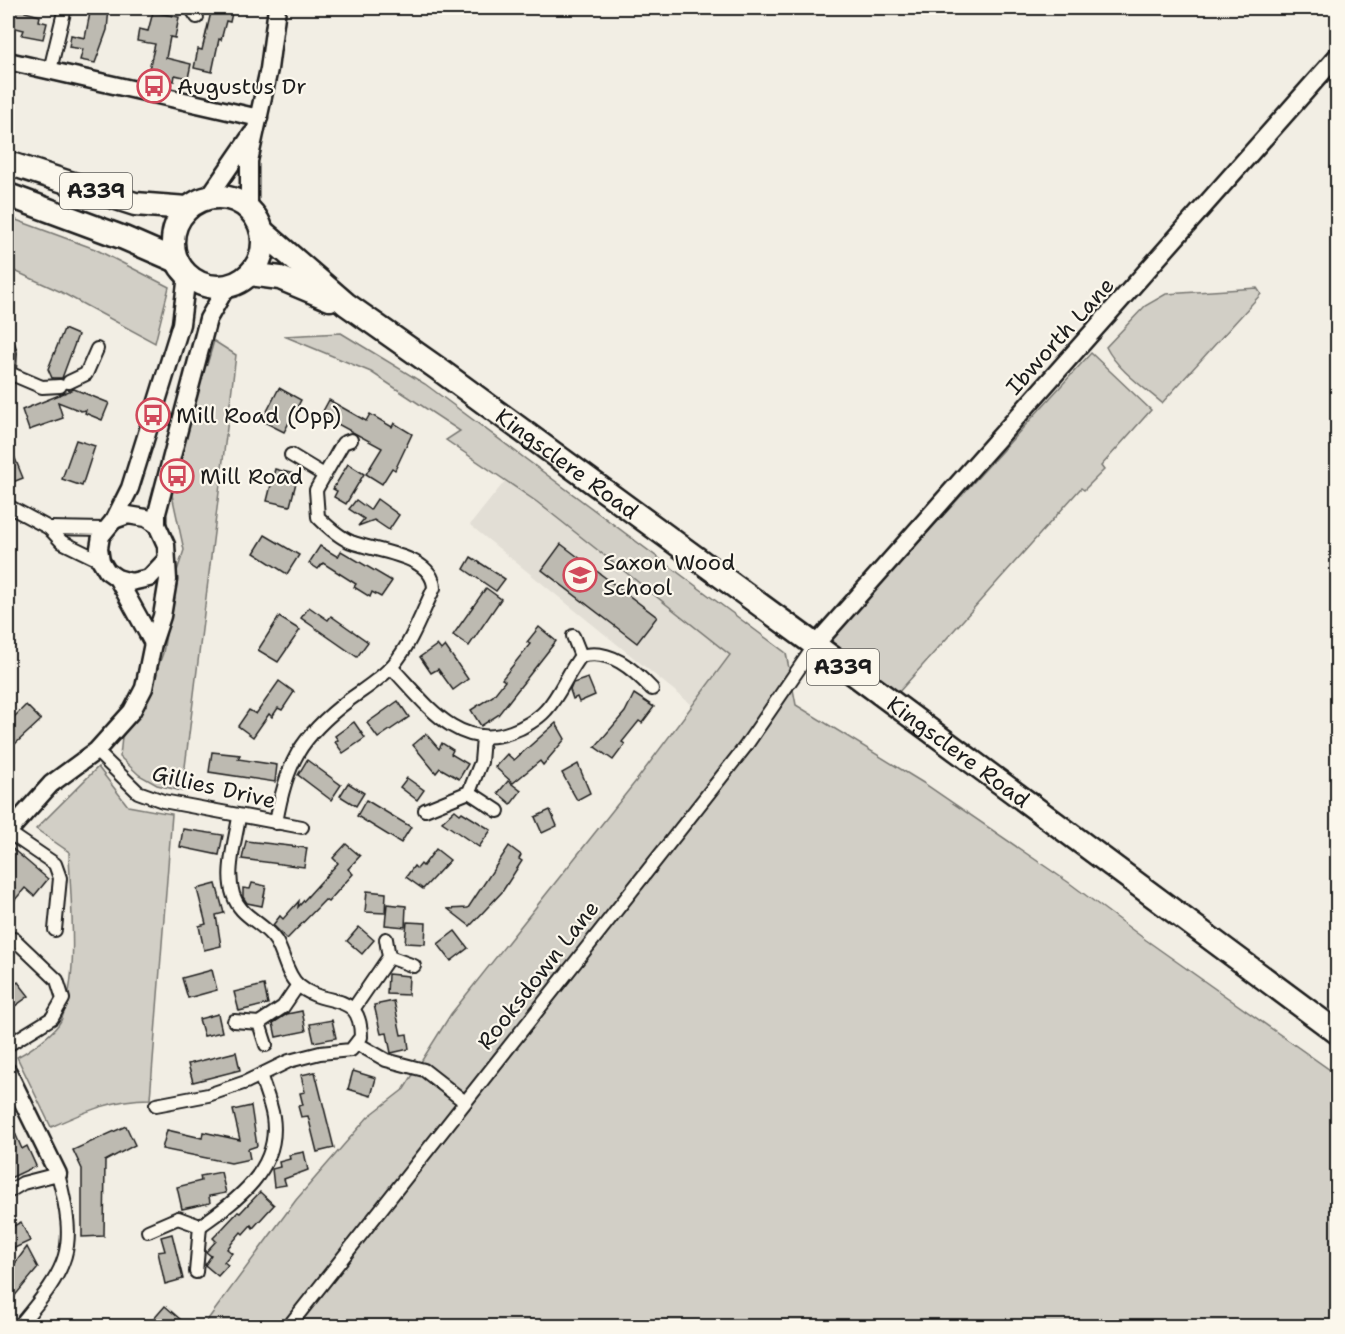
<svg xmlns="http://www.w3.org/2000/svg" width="1345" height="1334" viewBox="0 0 1345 1334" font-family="'Shantell Sans',sans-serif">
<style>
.built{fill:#e2ded5}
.green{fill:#d2cfc6;stroke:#777671;stroke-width:1.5}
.building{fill:#bdbab1;stroke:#1c1c1c;stroke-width:1.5}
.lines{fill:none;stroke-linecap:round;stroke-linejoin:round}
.street-casing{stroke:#1c1c1c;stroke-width:16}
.secondary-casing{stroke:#1c1c1c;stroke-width:21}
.highway-casing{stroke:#1c1c1c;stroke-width:27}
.street{stroke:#fbf7ec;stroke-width:12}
.secondary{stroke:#fbf7ec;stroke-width:16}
.highway{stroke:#fbf7ec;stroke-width:22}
.labels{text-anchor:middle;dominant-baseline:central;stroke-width:4.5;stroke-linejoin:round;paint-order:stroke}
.shield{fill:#fbf7ec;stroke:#5f5e5a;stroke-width:1.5}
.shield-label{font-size:21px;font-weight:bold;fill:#1c1c1c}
.poi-label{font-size:22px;fill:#1c1c1c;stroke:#fbf7ec;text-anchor:start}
.street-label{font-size:22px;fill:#1c1c1c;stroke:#fbf7ec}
</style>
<rect width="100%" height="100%" fill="#f2eee4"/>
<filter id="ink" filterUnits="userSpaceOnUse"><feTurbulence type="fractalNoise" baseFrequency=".0167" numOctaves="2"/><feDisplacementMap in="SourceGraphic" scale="12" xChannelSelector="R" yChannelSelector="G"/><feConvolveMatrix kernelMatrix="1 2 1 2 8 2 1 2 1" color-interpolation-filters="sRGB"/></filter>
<g filter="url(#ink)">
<polygon class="built" points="505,481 537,502 730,655 692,705 470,525"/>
<g class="green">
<polygon points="8,217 95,249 169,287 155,343 59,291 8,268"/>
<path d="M 1257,288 L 1261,294 L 1162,403 C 1143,387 1117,369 1106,347 L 1145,306 L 1166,294 Z"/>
<polygon points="341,333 425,384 786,653 796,705 925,784 1068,882 1146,940 1337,1075 1337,1326 203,1326 296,1200 368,1117 404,1089 451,1014 636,781 730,655 537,502 446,440 460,431 371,372 284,336"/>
<polygon points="214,341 236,355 182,791 157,785 139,775 120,757 122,737 149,692 163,653 175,577 184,550 172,495 199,370 207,365"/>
<polygon points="1091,353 1151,410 1101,466 1104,470 1084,490 1081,488 898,693 830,640"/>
<path d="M 98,767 L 128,806 L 172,814 L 150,1099 C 113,1099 84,1112 51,1127 L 17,1057 C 29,1051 58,1031 62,1018 C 80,971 70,902 69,852 L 36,829 Z"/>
</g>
<g class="building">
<polygon points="9,8 25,10 25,12 40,16 39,21 47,23 43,39 22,35 24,30 8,26"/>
<polygon points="91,8 109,8 107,30 95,63 80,60 83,49 69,47 71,35 85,38"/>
<polygon points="212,8 233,8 230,22 226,21 221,40 219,39 212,72 194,68 198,49 202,50"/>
<polygon points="153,12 179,17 175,38 170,37 166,58 191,64 188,78 175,75 174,81 152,76 154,70 149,69 155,44 137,41 139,29 148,31"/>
<polygon points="64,329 78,335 62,378 52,378 48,369"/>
<polygon points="279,388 301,400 284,432 262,421"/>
<polygon points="74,389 109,403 102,420 85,413 86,410 81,411 58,402 63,418 29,430 22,410"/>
<polygon points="329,400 366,421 370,414 392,427 394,423 412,434 395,470 392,468 382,484 366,474 382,448 321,415"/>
<polygon points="76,440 95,446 82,486 62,479"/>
<polygon points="8,441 23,478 8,484"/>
<polygon points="348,464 364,474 346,504 334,497 337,491 333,489"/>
<polygon points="275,469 298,475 290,506 267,501"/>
<polygon points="377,499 399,515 389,530 374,520 358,526 364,519 349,509 356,500 370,510"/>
<polygon points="265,535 299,555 287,574 254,553"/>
<polygon points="561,544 657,617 637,643 542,570"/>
<polygon points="320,546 338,557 341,551 392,581 381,597 372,592 370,597 354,587 356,584 323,563 318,569 309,563"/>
<polygon points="471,557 505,579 496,591 464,569"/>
<polygon points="486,588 501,599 469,646 453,635"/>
<polygon points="309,607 328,620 331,616 368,642 357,657 301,618"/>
<polygon points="279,617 300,630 278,662 258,650"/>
<polygon points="539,627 556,641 498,715 481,726 471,710 493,696 505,681 502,679 530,644 527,642"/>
<polygon points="437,645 441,650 445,646 468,679 453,690 438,669 431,673 420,657"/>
<polygon points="588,678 595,695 579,702 577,697 573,699 570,690 573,683"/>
<polygon points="279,681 294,692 282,710 278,708 272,717 269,714 253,737 238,726 249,710 256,714"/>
<polygon points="634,694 654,707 642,723 639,721 622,742 625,744 613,760 595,747 625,712"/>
<polygon points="398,701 409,717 378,738 367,723"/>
<polygon points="26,705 41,720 15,744 8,736 8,723"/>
<polygon points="354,722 365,738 343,753 335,742 338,740 335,736"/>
<polygon points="556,723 565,739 543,765 540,761 513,783 495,767 507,754 514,760"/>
<polygon points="426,734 439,749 442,743 453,750 451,754 468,764 459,779 440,768 436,773 413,745"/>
<polygon points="212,752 240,755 238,759 277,765 275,782 209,772"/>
<polygon points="307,760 341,785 331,800 298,775"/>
<polygon points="578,764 590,793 577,800 562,773"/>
<polygon points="407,778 424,790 417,800 400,787"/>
<polygon points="508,781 521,791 511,804 498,793"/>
<polygon points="348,783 364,793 356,806 340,796"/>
<polygon points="366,800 411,827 401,843 357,816"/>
<polygon points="455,810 460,814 462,812 491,830 479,847 442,822"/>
<polygon points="550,810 557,826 542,833 535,817"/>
<polygon points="183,829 223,835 219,855 180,847"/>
<polygon points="246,841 307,848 304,867 242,859"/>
<polygon points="346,844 360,856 348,869 353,874 328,902 325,900 287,939 273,925 280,916 283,919 299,901 298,907 338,863 333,858"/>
<polygon points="8,845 48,879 34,896 25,888 8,908"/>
<polygon points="509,846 521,855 519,859 522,861 502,892 470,926 448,909 468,908"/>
<polygon points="436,849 450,860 423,889 406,877 414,866 417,869 421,864 423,866"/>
<polygon points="252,883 266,886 262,906 247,903 243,897 243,888 250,889"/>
<polygon points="216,884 224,913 216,915 221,946 204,950 199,926 206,924 197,889"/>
<polygon points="367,891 386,893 385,913 365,912"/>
<polygon points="387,904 406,906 405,927 385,925"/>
<polygon points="407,922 426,923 425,944 405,943"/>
<polygon points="359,927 374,940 362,954 347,941"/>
<polygon points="455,931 468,948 451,961 438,944"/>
<polygon points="212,970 217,990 188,998 182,978"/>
<polygon points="388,974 409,976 408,995 387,994"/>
<polygon points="18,982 29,996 8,1011 8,990"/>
<polygon points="264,985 268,1004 239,1011 234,992"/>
<polygon points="394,1001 401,1035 407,1034 409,1049 391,1053 387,1033 381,1034 374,1005"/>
<polygon points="302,1011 306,1031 276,1037 273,1023 287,1014"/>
<polygon points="218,1014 222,1032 204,1036 199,1019"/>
<polygon points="332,1020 336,1038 314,1042 310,1024"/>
<polygon points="236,1052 240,1070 193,1082 188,1064"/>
<polygon points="353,1071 376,1078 371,1096 348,1089"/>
<polygon points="315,1072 334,1148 317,1152 308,1116 301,1117 298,1106 303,1105 300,1093 305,1092 301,1075"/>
<polygon points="251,1106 257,1146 248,1149 250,1159 231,1163 162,1149 167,1130 202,1138 203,1132 240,1140 233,1110"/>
<polygon points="8,1117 22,1149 27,1146 36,1166 8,1179"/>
<polygon points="126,1126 135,1145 105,1161 104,1236 82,1237 82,1169 73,1150"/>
<polygon points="304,1152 308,1170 284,1179 286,1185 274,1187 272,1169 280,1167 279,1162 290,1159 289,1155"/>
<polygon points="221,1172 226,1193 209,1196 210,1203 182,1209 177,1187 201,1181 200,1176"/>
<polygon points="260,1192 274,1205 253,1228 251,1225 243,1234 241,1232 227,1249 232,1253 224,1262 228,1265 218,1276 205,1265 211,1256 206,1252 216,1241 213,1238 222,1229 238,1212 240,1213"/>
<polygon points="21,1222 30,1241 8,1251 8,1229"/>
<polygon points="172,1234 183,1279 165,1284 158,1252 165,1251 161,1237"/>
<polygon points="27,1247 38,1268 8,1304 8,1273"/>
<polygon points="165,1306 188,1326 157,1326 152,1321"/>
</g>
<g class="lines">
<g class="street-casing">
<g id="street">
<polyline points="191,8 197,17"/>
<polyline points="50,70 65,8"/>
<polyline points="8,346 10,353 9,373"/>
<polyline points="9,373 42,387 60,386"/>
<polyline points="69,382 86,374 97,349"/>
<polyline points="291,455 324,475"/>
<polyline points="8,506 49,528 62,542 101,561"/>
<polyline points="49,528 105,529"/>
<polyline points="573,636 581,656"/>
<path d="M 391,667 C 424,701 457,752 511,732 C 523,728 538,719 546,710 C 560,695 568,672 581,656 C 610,648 633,669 652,689"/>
<polyline points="96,751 138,792 163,801 302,827"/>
<polyline points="469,792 498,811"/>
<polyline points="425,810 469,792 481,762 483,738"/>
<path d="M 276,823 C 286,763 300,737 349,700 C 364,689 381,679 393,665 C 411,644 422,613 434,588 C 433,555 377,552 351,542 C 339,537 327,526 318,517 L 316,490 L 343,443 L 351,440"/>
<polyline points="8,832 55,864 60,878 55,930"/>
<polyline points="389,957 414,966"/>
<polyline points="354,1008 389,957 386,939"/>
<polyline points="234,1021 259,1023 266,1045"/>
<polyline points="259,1023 283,1007 298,985"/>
<polyline points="358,1044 386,1060 424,1070 465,1102"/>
<polyline points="8,1045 52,1018 63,999 57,980 14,939"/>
<path d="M 156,1105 L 208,1095 L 246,1082 L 289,1061 L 320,1053 L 351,1050 L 361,1037 C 361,989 326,1009 298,985 C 286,974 284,954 276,941 C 267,927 252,921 242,910 C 220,886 235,845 239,817"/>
<path d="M 8,1192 L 23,1183 L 58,1174 C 78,1251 69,1266 19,1326"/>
<path d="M 200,1226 C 237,1200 281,1169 273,1117 C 271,1104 265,1090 261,1077"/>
<polyline points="148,1231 178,1218 200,1226"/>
<polyline points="196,1272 200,1226"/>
<polyline points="289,1326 745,747 815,645"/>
</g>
</g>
<g class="secondary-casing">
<g id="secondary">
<polyline points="8,61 259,118"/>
<polyline points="208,198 252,134"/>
<polyline points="249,209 249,161 269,69 277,8"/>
<polyline points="157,525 157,513 208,319 227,286"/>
<polyline points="165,561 149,578 131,582 117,578 107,571 101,561 99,548 101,536 114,520 130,488 181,324 187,275"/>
<polyline points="117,578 153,643"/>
<polyline points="815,645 1338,55"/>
<polyline points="8,832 51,784 96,751 132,711 144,688 153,643 162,616 168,580 166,545 157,525 146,518 128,515 114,520"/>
<polyline points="8,1072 58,1174"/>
</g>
</g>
<g class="highway-casing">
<g id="highway">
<polyline points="8,163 135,204 187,208"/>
<polyline points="8,195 124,238 177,261"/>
<circle cx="218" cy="242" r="45"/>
<path id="s1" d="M 262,231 L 346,304 L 437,368 L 815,645 L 1338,1033"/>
<polyline points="250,274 280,278 330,299"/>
</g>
</g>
<use href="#street" class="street"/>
<use href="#secondary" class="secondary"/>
<use href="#highway" class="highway"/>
</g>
</g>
<defs>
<g id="bus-ring" transform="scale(1.725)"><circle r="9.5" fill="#fbf7ec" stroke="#d1495b" stroke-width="1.5"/><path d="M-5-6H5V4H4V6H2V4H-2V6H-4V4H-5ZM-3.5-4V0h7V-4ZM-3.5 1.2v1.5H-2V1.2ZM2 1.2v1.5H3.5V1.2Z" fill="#d1495b"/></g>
<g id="school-ring" transform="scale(1.725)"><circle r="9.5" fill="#fbf7ec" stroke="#d1495b" stroke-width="1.5"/><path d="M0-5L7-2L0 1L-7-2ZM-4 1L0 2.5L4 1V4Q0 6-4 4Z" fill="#d1495b"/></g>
</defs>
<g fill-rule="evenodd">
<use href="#bus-ring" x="154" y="86"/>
<use href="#bus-ring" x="153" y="415"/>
<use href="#bus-ring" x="177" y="476"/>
<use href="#school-ring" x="580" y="575"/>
</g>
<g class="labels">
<g class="shield">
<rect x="60" y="173" width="72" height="36" rx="4.5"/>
<rect x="807" y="649" width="72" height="36" rx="4.5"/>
</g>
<g class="shield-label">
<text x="96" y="191">A339</text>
<text x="843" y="667">A339</text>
</g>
<g class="poi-label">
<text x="177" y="86">Augustus Dr</text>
<text x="176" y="415">Mill Road (Opp)</text>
<text x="200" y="476">Mill Road</text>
<text x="603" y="562">Saxon Wood<tspan x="603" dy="25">School</tspan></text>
</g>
<g class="street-label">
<text transform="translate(1060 336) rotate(-48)">Ibworth Lane</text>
<text stroke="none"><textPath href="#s1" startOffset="384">Kingsclere Road</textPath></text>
<text stroke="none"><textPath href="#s1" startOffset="870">Kingsclere Road</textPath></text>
<text transform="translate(214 787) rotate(13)">Gillies Drive</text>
<text transform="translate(538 975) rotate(-52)">Rooksdown Lane</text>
</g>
</g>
<rect width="1345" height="1334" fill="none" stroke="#fbf7ec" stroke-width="30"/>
<rect x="15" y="15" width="1315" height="1304" fill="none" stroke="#1c1c1c" stroke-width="2" filter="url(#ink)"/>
</svg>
